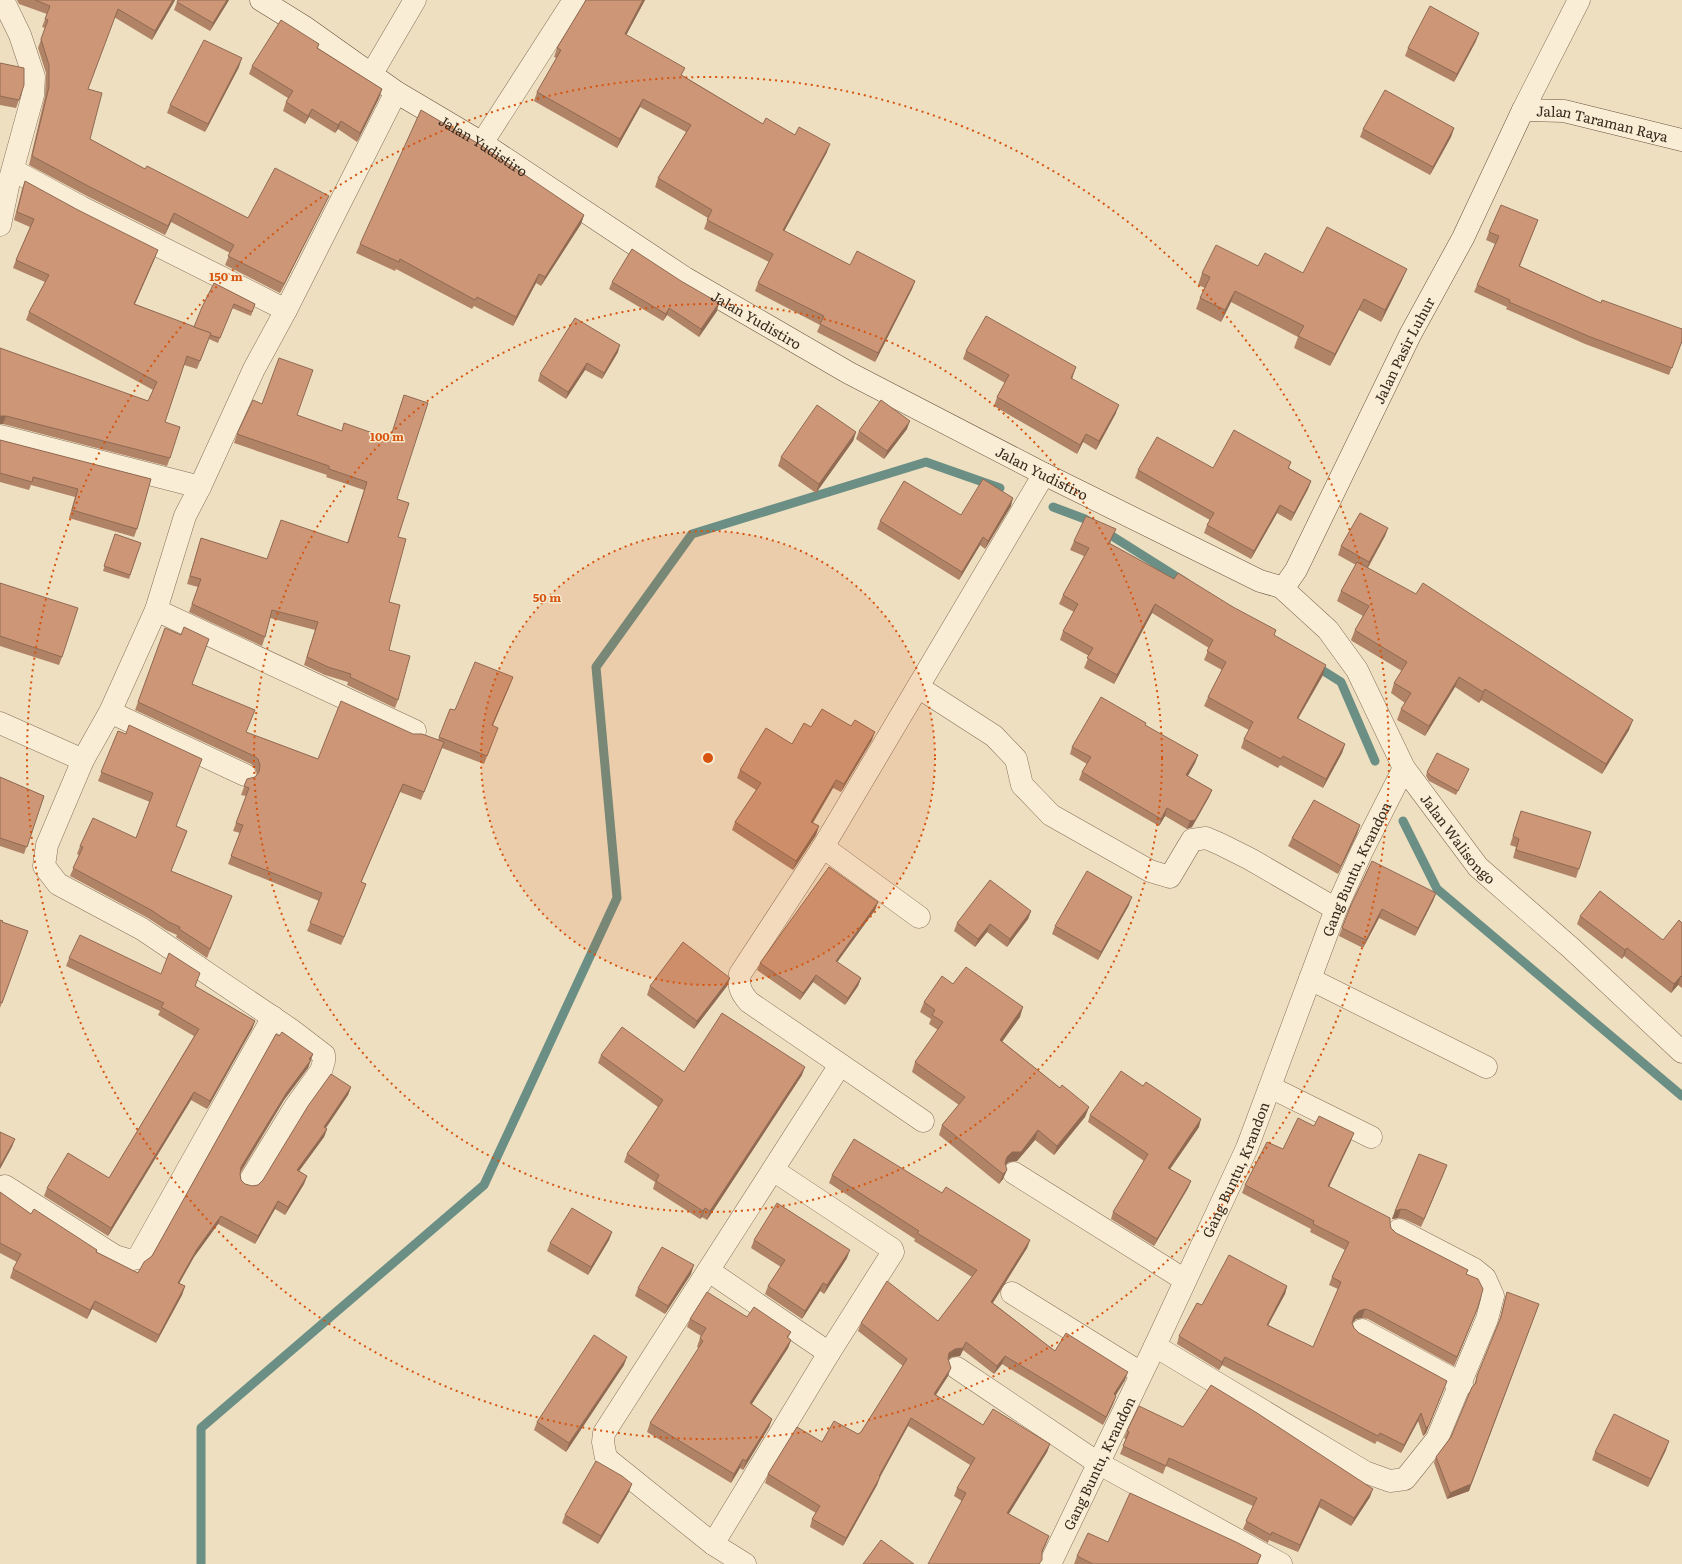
<svg xmlns="http://www.w3.org/2000/svg" width="1682" height="1564" viewBox="0 0 1682 1564" font-family="Literata,serif">
<style>
.lines{fill:none;stroke-linecap:round;stroke-linejoin:round}
.stream{stroke:#6b8f84;stroke-width:9}
.street-casing{stroke:#887059;stroke-width:23}
.secondary-casing{stroke:#6a513c;stroke-width:23}
.street{stroke:#f9edd5;stroke-width:22}
.secondary{stroke:#f9edd5;stroke-width:22}
.wall{fill:#b08266}
.shaded-wall{fill:#906a53}
.building{fill:#cd9777;stroke:#906a53}
.ring{fill:none;stroke:#d6540e;stroke-width:2;stroke-dasharray:2 4}
.labels{text-anchor:middle;dominant-baseline:central;stroke-width:3;stroke-linejoin:round;paint-order:stroke}
.street-label{font-size:14px;fill:#38291d;stroke:#f6ead1}
.centre{fill:#d6540e;stroke:#f6ead1;stroke-width:2}
.ring-label{font-size:12px;text-anchor:middle;font-weight:bold;fill:#d6540e;stroke:#f6ead1;stroke-width:3;stroke-linejoin:round;paint-order:stroke}
</style>
<rect width="100%" height="100%" fill="#eedfc1"/>
<g class="lines">
<g class="stream">
<polyline points="1053,507 1085,519 1185,582"/>
<polyline points="1314,665 1341,682 1375,761"/>
<polyline points="1403,821 1437,889 1682,1096"/>
<polyline points="201,1564 201,1428 484,1185 617,898 596,667 692,534 926,462 1000,488"/>
</g>
<g class="street-casing">
<g id="street">
<polyline points="371,75 415,0"/>
<polyline points="1523,110 1579,0"/>
<polyline points="482,143 574,0"/>
<polyline points="13,170 81,207 286,310"/>
<polyline points="0,225 8,186 33,95 34,77 20,35 3,0"/>
<polyline points="0,436 200,487"/>
<path id="s1" d="M 1281,587 L 1328,630 L 1357,670 L 1404,768 L 1478,867 L 1571,948 L 1682,1052"/>
<polyline points="156,610 415,731"/>
<polyline points="918,687 994,736 1016,759 1022,785 1051,815 1150,871 1170,877 1192,840 1206,838 1220,844 1250,859 1336,909"/>
<polyline points="110,712 245,775"/>
<polyline points="0,723 83,760"/>
<polyline points="823,847 919,917"/>
<polyline points="1310,979 1486,1067"/>
<polyline points="1270,1087 1371,1137"/>
<path d="M 923,1121 L 749,1002 C 742,994 737,986 740,974 L 823,847 L 1044,474"/>
<polyline points="1014,1173 1185,1280"/>
<polyline points="249,1182 295,1107 321,1071 324,1061 324,1055 290,1029 142,929 58,884 44,866 47,845 83,760 110,712 156,610 185,516 200,487 254,369 286,310 396,92"/>
<polyline points="5,1186 115,1256 128,1260 138,1258 273,1017"/>
<polyline points="709,1271 829,1353"/>
<polyline points="1012,1293 1141,1373"/>
<polyline points="1362,1330 1462,1384"/>
<polyline points="1155,1346 1365,1472 1390,1481 1405,1479 1437,1439 1487,1319 1493,1296 1485,1278 1474,1269 1399,1230"/>
<polyline points="957,1368 1098,1463 1281,1564"/>
<polyline points="713,1544 829,1353 893,1252 892,1249 773,1170"/>
<polyline points="745,1564 713,1544 606,1458 603,1442 604,1433 840,1065"/>
<path id="s2" d="M 1050,1564 L 1155,1346 L 1247,1148 L 1336,909 L 1362,851 L 1404,768"/>
</g>
</g>
<g class="secondary-casing">
<g id="secondary">
<path id="s3" d="M 261,0 L 303,26 L 396,92 L 482,143 L 685,278 L 768,326 L 849,373 L 1044,474 L 1260,581 L 1281,587 L 1287,583 L 1296,570 L 1410,335 L 1463,238 L 1523,110 L 1564,111 L 1682,140"/>
</g>
</g>
<use href="#street" class="street"/>
<use href="#secondary" class="secondary"/>
</g>
<g class="wall">
<polygon points="17,0 175,0 152,40 114,17 88,89 90,139 145,169 248,218 325,204 280,293 225,265 230,253 171,222 165,235 87,196 29,165 45,96 46,73 38,48 45,28 42,27 47,14 19,4"/>
<polygon points="229,0 210,31 174,10 177,2"/>
<polygon points="586,0 645,0 626,35 682,75 763,124 795,135 827,152 784,231 850,265 915,281 912,289 875,362 817,332 820,325 755,291 758,283 769,262 704,229 708,218 655,187 658,178 686,132 640,107 617,148 534,101 537,92 557,58 554,57 557,48"/>
<polygon points="1476,41 1454,82 1405,56 1408,48"/>
<polygon points="319,44 318,48 382,89 379,98 357,142 338,129 335,133 309,117 305,124 283,111 286,102 288,98 249,74 252,66"/>
<polygon points="0,63 19,100 16,108 0,105"/>
<polygon points="239,67 205,132 167,113 170,105"/>
<polygon points="1454,128 1451,137 1430,175 1360,137 1363,129"/>
<polygon points="25,181 155,258 135,304 194,327 214,283 255,304 251,316 232,308 218,343 209,339 197,369 184,365 165,422 170,458 167,466 3,424 0,348 148,401 153,390 26,320 29,312 45,282 13,268 16,260 30,227 14,220 22,189"/>
<polygon points="584,215 581,224 541,286 536,283 513,326 474,306 472,309 396,269 395,271 356,253 360,244"/>
<polygon points="1538,220 1520,266 1682,341 1669,375 1585,344 1506,309 1507,307 1474,292 1495,244 1486,240 1489,232"/>
<polygon points="1258,266 1303,273 1407,269 1402,280 1381,322 1359,310 1330,366 1294,348 1298,337 1231,302 1221,322 1196,309 1200,298 1205,288 1198,285 1202,273"/>
<polygon points="612,282 717,311 699,337 667,315 663,321 609,289"/>
<polygon points="966,351 1073,376 1072,379 1116,413 1096,450 1083,442 1077,454 994,406 997,397 1005,383 963,359"/>
<polygon points="618,352 602,379 585,370 566,399 538,381 540,374"/>
<polygon points="404,395 397,499 398,537 389,602 389,650 398,700 395,708 347,685 348,682 325,675 304,665 315,630 270,618 265,637 262,646 189,612 198,587 187,584 201,538 267,559 347,543 364,490 326,477 327,475 234,443 237,434 297,415 342,431 390,439"/>
<polygon points="907,429 884,459 856,439 859,431"/>
<polygon points="856,432 853,441 816,493 778,466 781,457"/>
<polygon points="0,440 151,479 137,529 134,537 69,518 75,497 31,485 29,490 0,482"/>
<polygon points="1291,462 1289,468 1311,481 1308,489 1291,521 1277,513 1251,559 1204,533 1207,525 1210,520 1135,478 1138,470 1213,468"/>
<polygon points="1011,506 985,549 980,545 959,580 877,529 880,521 961,515"/>
<polygon points="1388,528 1385,536 1368,568 1629,730 1602,774 1481,700 1479,703 1455,687 1425,736 1397,720 1401,709 1405,703 1391,693 1394,683 1402,671 1352,641 1351,640 1355,630 1363,616 1337,601 1341,591 1356,565 1338,555 1341,546"/>
<polygon points="115,534 141,543 129,579 103,571"/>
<polygon points="1112,538 1110,544 1274,635 1323,675 1298,719 1345,744 1342,753 1323,788 1280,765 1278,768 1241,748 1244,739 1249,730 1204,706 1208,697 1222,670 1204,660 1209,648 1152,613 1114,684 1084,668 1089,656 1060,640 1063,631 1074,612 1059,604 1063,595 1084,556 1070,550 1074,541"/>
<polygon points="0,583 62,657 59,665 0,646"/>
<polygon points="165,628 192,684 246,732 318,759 413,734 438,740 439,737 455,710 510,685 493,725 495,736 484,764 442,748 421,800 400,792 361,882 366,884 341,945 307,931 319,901 228,864 240,833 233,831 246,796 241,795 247,779 255,777 257,774 255,768 251,764 135,710"/>
<polygon points="1145,726 1198,755 1195,763 1188,776 1212,790 1209,797 1192,827 1187,829 1165,816 1159,826 1079,780 1082,772 1087,764 1070,754 1072,747"/>
<polygon points="811,727 872,740 841,792 833,788 813,823 819,826 816,835 793,870 732,830 735,822 756,790 737,778 740,770 792,744"/>
<polygon points="118,731 176,826 187,831 171,871 232,896 207,958 176,937 177,935 166,930 148,918 70,876 79,855 77,854 80,846 136,838 150,802 98,781"/>
<polygon points="1427,772 1467,773 1456,795 1429,781 1426,776"/>
<polygon points="0,777 44,796 24,854 0,846"/>
<polygon points="1521,811 1579,869 1576,878 1513,858 1516,847 1510,845"/>
<polygon points="1360,825 1357,834 1338,874 1288,846 1292,838"/>
<polygon points="1436,893 1433,901 1415,936 1379,918 1363,948 1339,936 1351,905"/>
<polygon points="878,902 875,910 837,962 861,978 858,986 845,1005 813,982 800,1000 757,970 760,963"/>
<polygon points="1129,905 1098,960 1052,934 1055,926"/>
<polygon points="1031,911 1028,919 1007,947 987,932 975,947 954,931 957,923"/>
<polygon points="1580,916 1663,940 1682,923 1682,988 1678,985 1671,993 1624,956 1622,959 1577,924"/>
<polygon points="0,920 2,922 28,931 0,1008"/>
<polygon points="69,958 161,974 195,986 255,1021 252,1029 207,1109 191,1100 108,1236 44,1196 47,1188 109,1178 194,1036 158,1015 160,1011 66,966"/>
<polygon points="730,978 727,986 694,1029 647,995 650,986"/>
<polygon points="953,984 1020,1017 1002,1041 1060,1088 1089,1107 1085,1117 1054,1155 1035,1140 1017,1161 1009,1162 1005,1164 1003,1179 999,1184 939,1135 942,1125 959,1105 912,1072 915,1062 938,1030 929,1024 931,1019 920,1012 924,1002"/>
<polygon points="313,1054 308,1068 284,1100 240,1174 241,1180 245,1184 252,1186 258,1185 351,1087 348,1095 326,1128 327,1129 324,1137 299,1171 307,1176 304,1184 285,1215 275,1209 255,1244 218,1224 194,1257 179,1283 185,1286 182,1295 156,1343 92,1309 87,1319 10,1278 13,1269 17,1262 0,1253 0,1192 31,1214 97,1250 97,1252 138,1273"/>
<polygon points="601,1055 684,1072 802,1075 707,1220 702,1217 700,1219 653,1189 655,1182 624,1162 627,1154 658,1107 598,1063"/>
<polygon points="1090,1115 1199,1127 1170,1169 1191,1181 1188,1188 1154,1246 1111,1219 1113,1212 1144,1161 1088,1122"/>
<polygon points="1314,1126 1351,1141 1329,1187 1390,1223 1391,1228 1396,1233 1468,1270 1466,1274 1478,1307 1454,1366 1368,1319 1362,1318 1356,1319 1352,1323 1354,1328 1359,1333 1447,1381 1426,1433 1423,1436 1418,1421 1401,1453 1377,1441 1375,1444 1222,1365 1219,1370 1177,1344 1179,1336 1202,1305 1287,1286 1285,1294 1268,1325 1313,1347 1338,1289 1329,1285 1332,1277 1345,1250 1310,1232 1311,1229 1242,1193 1245,1185 1283,1149"/>
<polygon points="1444,1173 1421,1227 1404,1219 1398,1218 1392,1219 1395,1211"/>
<polygon points="832,1175 942,1193 1030,1240 1027,1248 993,1303 1055,1351 1125,1380 1116,1395 1116,1396 1113,1404 1103,1425 1002,1364 994,1374 963,1350 960,1356 952,1357 948,1360 948,1376 936,1395 983,1425 1050,1444 1047,1452 1008,1514 1049,1536 1042,1553 954,1496 957,1488 970,1465 908,1426 880,1477 877,1485 843,1546 810,1527 812,1519 816,1513 765,1483 768,1474 822,1442 858,1434 861,1432 903,1366 858,1331 861,1323 938,1321 972,1277 914,1241 915,1239 829,1183"/>
<polygon points="612,1232 609,1240 588,1275 547,1251 550,1243"/>
<polygon points="754,1240 847,1258 824,1294 820,1291 802,1319 765,1294 768,1286 781,1267 751,1248"/>
<polygon points="691,1274 665,1314 635,1296 638,1288"/>
<polygon points="1507,1292 1469,1491 1447,1499 1434,1463 1436,1457 1451,1437 1474,1385 1477,1376 1499,1322 1505,1298"/>
<polygon points="747,1317 791,1332 788,1338 791,1340 788,1348 752,1404 772,1419 769,1427 743,1470 740,1468 731,1483 647,1432 650,1423 699,1348 697,1347 700,1338 701,1336 687,1327 690,1319"/>
<polygon points="624,1365 566,1452 534,1430 537,1422"/>
<polygon points="1183,1427 1370,1497 1351,1526 1319,1507 1298,1552 1269,1540 1268,1543 1243,1529 1253,1506 1166,1466 1163,1474 1120,1454 1126,1439 1124,1438 1127,1431"/>
<polygon points="1666,1450 1648,1487 1592,1460 1595,1452"/>
<polygon points="629,1492 598,1544 562,1523 565,1515"/>
<polygon points="1108,1542 1261,1555 1258,1564 1074,1564 1077,1556"/>
</g>
<g class="shaded-wall">
<polygon points="173,0 175,0 174,2 152,40 155,31"/>
<polygon points="227,0 229,0 210,31 213,23"/>
<polygon points="643,0 645,0 622,43 625,34"/>
<polygon points="1479,33 1476,41 1454,82 1457,74"/>
<polygon points="242,58 239,67 205,132 208,124"/>
<polygon points="382,89 379,98 357,142 360,133"/>
<polygon points="643,99 640,107 617,148 620,139"/>
<polygon points="312,109 309,117 305,124 308,116"/>
<polygon points="341,121 338,129 335,133 338,125"/>
<polygon points="1454,128 1451,137 1430,175 1433,167"/>
<polygon points="830,144 827,152 780,239 783,230"/>
<polygon points="329,196 325,204 280,293 284,284"/>
<polygon points="174,213 171,222 165,235 168,226"/>
<polygon points="584,215 581,224 541,286 545,277"/>
<polygon points="158,250 155,258 131,312 134,304"/>
<polygon points="1407,269 1402,280 1381,322 1385,310"/>
<polygon points="539,274 536,283 513,326 516,317"/>
<polygon points="915,281 912,289 875,362 878,353"/>
<polygon points="1235,291 1231,302 1221,322 1225,310"/>
<polygon points="1364,299 1359,310 1330,366 1335,354"/>
<polygon points="719,303 717,311 699,337 701,329"/>
<polygon points="669,308 667,315 663,321 666,314"/>
<polygon points="620,345 618,352 602,379 604,373"/>
<polygon points="587,363 585,370 566,399 568,392"/>
<polygon points="1076,367 1073,376 1068,386 1071,378"/>
<polygon points="1119,405 1116,413 1096,450 1099,441"/>
<polygon points="0,416 6,416 3,424 0,424"/>
<polygon points="910,421 907,429 884,459 887,451"/>
<polygon points="856,432 853,441 816,493 819,484"/>
<polygon points="1086,434 1083,442 1077,454 1080,445"/>
<polygon points="1311,481 1308,489 1291,521 1294,513"/>
<polygon points="1013,498 1011,506 985,549 988,541"/>
<polygon points="1280,505 1277,513 1251,559 1254,551"/>
<polygon points="1388,528 1385,536 1366,570 1369,562"/>
<polygon points="983,537 980,545 959,580 962,572"/>
<polygon points="1155,604 1152,613 1114,684 1117,675"/>
<polygon points="1326,665 1323,675 1293,727 1297,718"/>
<polygon points="513,677 510,685 489,734 492,725"/>
<polygon points="1459,677 1455,687 1425,736 1429,726"/>
<polygon points="1485,689 1481,700 1479,703 1483,692"/>
<polygon points="1633,720 1629,730 1602,774 1606,764"/>
<polygon points="875,732 872,740 841,792 844,784"/>
<polygon points="1345,744 1342,753 1323,788 1326,779"/>
<polygon points="1198,755 1195,763 1184,783 1186,775"/>
<polygon points="836,780 833,788 808,830 811,822"/>
<polygon points="403,784 400,792 358,890 361,882"/>
<polygon points="1212,790 1209,797 1192,827 1187,829 1190,821"/>
<polygon points="1167,808 1165,816 1159,826 1161,819"/>
<polygon points="1360,825 1357,834 1338,874 1341,866"/>
<polygon points="819,826 816,835 793,870 796,861"/>
<polygon points="366,884 363,892 341,945 344,937"/>
<polygon points="1436,893 1433,901 1415,936 1418,928"/>
<polygon points="1132,897 1129,905 1098,960 1101,952"/>
<polygon points="878,902 875,910 833,968 836,961"/>
<polygon points="1382,909 1379,918 1363,948 1366,940"/>
<polygon points="1031,911 1028,919 1007,947 1010,939"/>
<polygon points="990,924 987,932 975,947 978,939"/>
<polygon points="1627,948 1624,956 1622,959 1625,950"/>
<polygon points="816,975 813,982 800,1000 803,993"/>
<polygon points="1681,976 1678,985 1671,993 1674,984"/>
<polygon points="730,978 727,986 694,1029 697,1021"/>
<polygon points="861,978 858,986 845,1005 848,998"/>
<polygon points="1023,1007 1020,1017 997,1049 1000,1040"/>
<polygon points="255,1021 252,1029 207,1109 210,1101"/>
<polygon points="313,1054 308,1068 284,1100 238,1175 241,1167 287,1092"/>
<polygon points="805,1067 802,1075 707,1220 710,1211"/>
<polygon points="351,1087 348,1095 321,1135 324,1127"/>
<polygon points="194,1092 191,1100 108,1236 111,1228"/>
<polygon points="1089,1107 1085,1117 1054,1155 1057,1146"/>
<polygon points="1201,1119 1199,1127 1166,1175 1168,1168"/>
<polygon points="327,1129 324,1137 294,1178 297,1170"/>
<polygon points="1038,1130 1035,1140 1017,1161 1009,1162 1004,1166 1007,1157"/>
<polygon points="1354,1133 1351,1141 1325,1195 1328,1186"/>
<polygon points="15,1139 12,1147 0,1169 0,1166"/>
<polygon points="1447,1165 1444,1173 1421,1227 1424,1219"/>
<polygon points="1007,1170 1003,1179 999,1184 1003,1174"/>
<polygon points="307,1176 304,1184 285,1215 288,1207"/>
<polygon points="1191,1181 1188,1188 1154,1246 1157,1239"/>
<polygon points="278,1201 275,1209 255,1244 258,1236"/>
<polygon points="705,1208 702,1217 700,1219 703,1211"/>
<polygon points="1401,1209 1398,1218 1392,1219 1395,1211"/>
<polygon points="221,1216 218,1224 194,1257 175,1291 178,1283 197,1249"/>
<polygon points="612,1232 609,1240 588,1275 591,1267"/>
<polygon points="1030,1240 1027,1248 988,1310 991,1302"/>
<polygon points="850,1250 847,1258 824,1294 827,1285"/>
<polygon points="694,1265 691,1274 665,1314 668,1306"/>
<polygon points="823,1283 820,1291 802,1319 805,1311"/>
<polygon points="185,1286 182,1295 156,1343 159,1335"/>
<polygon points="1287,1286 1285,1294 1264,1333 1267,1325"/>
<polygon points="95,1301 92,1309 87,1319 90,1310"/>
<polygon points="1539,1304 1469,1491 1447,1499 1450,1493"/>
<polygon points="1478,1307 1475,1315 1454,1366 1457,1357"/>
<polygon points="1365,1309 1362,1318 1356,1319 1351,1324 1354,1316 1359,1311"/>
<polygon points="791,1340 788,1348 747,1411 750,1403"/>
<polygon points="966,1342 963,1350 960,1356 952,1357 946,1361 949,1353 955,1349"/>
<polygon points="1005,1356 1002,1364 994,1374 997,1366"/>
<polygon points="627,1357 624,1365 566,1452 569,1443"/>
<polygon points="1225,1357 1222,1365 1219,1370 1222,1362"/>
<polygon points="951,1368 948,1376 931,1402 934,1394"/>
<polygon points="1128,1372 1125,1380 1111,1403 1114,1394"/>
<polygon points="1447,1381 1426,1433 1423,1436 1426,1428"/>
<polygon points="1116,1396 1113,1404 1103,1425 1106,1417"/>
<polygon points="1421,1413 1418,1421 1401,1453 1404,1445"/>
<polygon points="911,1418 908,1426 880,1477 877,1485 843,1546 846,1538"/>
<polygon points="772,1419 769,1427 743,1470 746,1461"/>
<polygon points="1669,1441 1666,1450 1648,1487 1651,1479"/>
<polygon points="1050,1444 1047,1452 1004,1522 1007,1513"/>
<polygon points="743,1459 740,1468 731,1483 734,1474"/>
<polygon points="632,1484 629,1492 598,1544 601,1536"/>
<polygon points="1373,1489 1370,1497 1351,1526 1354,1518"/>
<polygon points="1321,1499 1319,1507 1298,1552 1300,1545"/>
<polygon points="1049,1536 1046,1544 1039,1559 1042,1551"/>
</g>
<g class="building">
<polygon points="35,0 173,0 155,31 118,9 88,89 102,93 90,139 145,169 147,166 248,218 275,168 329,196 284,284 228,256 234,245 174,213 168,226 90,187 32,156 49,87 49,65 41,39 48,20 45,19 50,6"/>
<polygon points="178,0 227,0 213,23 177,2"/>
<polygon points="586,0 643,0 625,34 685,68 681,75 763,124 766,118 795,135 799,127 830,144 783,230 850,265 857,251 915,281 878,353 820,324 824,316 758,283 773,254 707,220 712,210 658,178 691,125 643,99 620,139 537,92 561,50 557,48"/>
<polygon points="1430,6 1479,33 1457,74 1408,48"/>
<polygon points="281,20 319,44 317,48 382,89 360,133 341,121 338,125 312,109 308,116 286,102 293,91 252,66"/>
<polygon points="204,40 242,58 208,124 170,105"/>
<polygon points="0,63 24,68 24,85 19,100 0,96"/>
<polygon points="1385,90 1454,128 1433,167 1363,129"/>
<polygon points="421,110 479,144 584,215 545,277 539,274 516,317 477,297 475,300 400,259 399,262 360,244"/>
<polygon points="25,181 78,210 158,250 134,304 211,333 200,361 187,356 165,422 180,427 170,458 6,416 0,416 0,348 148,401 157,382 29,312 49,275 16,260 34,219 17,212"/>
<polygon points="1501,205 1538,220 1519,266 1601,303 1602,300 1682,329 1682,341 1672,368 1588,336 1509,302 1510,300 1477,285 1499,236 1489,232"/>
<polygon points="1327,227 1407,269 1385,310 1364,299 1335,354 1298,336 1304,326 1235,291 1225,310 1200,298 1210,277 1202,273 1216,245 1258,266 1265,253 1303,273"/>
<polygon points="632,249 681,281 719,303 701,329 669,308 666,314 612,282"/>
<polygon points="214,283 255,304 252,312 234,304 220,338 210,335 211,333 194,327 202,307"/>
<polygon points="986,316 1076,367 1071,378 1119,405 1099,441 1086,434 1080,445 997,397 1009,375 966,351"/>
<polygon points="575,318 620,345 604,373 587,363 568,392 540,374"/>
<polygon points="279,358 313,370 297,415 342,431 344,423 390,439 404,395 428,403 397,499 409,503 398,537 406,539 389,602 400,605 389,650 410,656 398,700 350,677 351,674 328,667 307,657 318,622 272,610 265,637 192,604 201,579 190,576 201,538 267,559 281,520 348,543 367,482 329,469 329,466 237,434 253,400 262,404"/>
<polygon points="881,400 910,421 887,451 859,431"/>
<polygon points="817,405 856,432 819,484 781,457"/>
<polygon points="1234,430 1291,462 1288,468 1311,481 1294,513 1280,505 1254,551 1207,525 1214,513 1138,470 1157,437 1213,468"/>
<polygon points="0,440 151,479 137,529 72,510 78,489 33,477 32,482 0,473"/>
<polygon points="983,479 1013,498 988,541 983,537 962,572 880,521 904,481 961,515"/>
<polygon points="1360,513 1388,528 1369,562 1341,546"/>
<polygon points="1086,516 1116,529 1109,543 1174,579 1178,573 1233,607 1276,630 1274,635 1326,665 1297,718 1345,744 1326,779 1283,756 1281,759 1244,739 1253,722 1208,697 1226,662 1207,651 1213,640 1155,604 1117,675 1087,658 1093,648 1063,631 1078,604 1063,595 1089,548 1074,541"/>
<polygon points="115,534 141,543 130,575 104,566"/>
<polygon points="1357,562 1416,594 1423,583 1633,720 1606,764 1485,689 1483,692 1459,677 1429,726 1401,709 1411,693 1394,683 1407,662 1356,631 1355,630 1369,606 1341,591"/>
<polygon points="0,583 78,608 62,657 0,636"/>
<polygon points="184,627 209,639 192,684 255,710 246,732 318,759 341,701 413,734 422,734 444,742 424,792 403,784 361,882 366,884 344,937 310,923 322,893 231,856 243,825 236,823 249,788 244,786 247,779 255,777 259,772 260,765 258,759 254,756 138,702 165,628 181,635"/>
<polygon points="475,662 513,677 492,725 498,728 487,756 439,737 450,709 455,710"/>
<polygon points="1101,697 1146,723 1145,725 1198,755 1186,775 1212,790 1195,820 1190,821 1167,808 1161,819 1082,772 1091,757 1072,747"/>
<polygon points="822,709 851,726 855,720 875,732 844,784 836,780 811,822 819,826 796,861 735,822 761,783 740,770 766,728 792,744 804,723 811,727"/>
<polygon points="129,725 202,759 176,826 187,831 171,871 232,896 210,949 179,929 180,927 169,922 151,910 73,868 83,847 80,846 93,818 136,838 153,793 101,772 118,731 126,734"/>
<polygon points="1437,753 1469,769 1458,791 1431,776 1427,772"/>
<polygon points="0,777 44,796 27,847 0,838"/>
<polygon points="1314,800 1360,825 1341,866 1292,838"/>
<polygon points="1521,811 1591,832 1579,869 1516,850 1519,839 1513,836"/>
<polygon points="1372,861 1436,893 1418,928 1382,909 1366,940 1342,928 1351,905"/>
<polygon points="829,867 878,902 836,961 861,978 848,998 816,975 803,993 760,963"/>
<polygon points="1087,871 1132,897 1101,952 1055,926"/>
<polygon points="990,880 1031,911 1010,939 990,924 978,939 957,923"/>
<polygon points="1600,891 1663,940 1679,920 1682,923 1682,977 1681,976 1674,984 1627,948 1625,950 1580,916"/>
<polygon points="0,920 3,921 2,922 28,931 2,1003 0,1002"/>
<polygon points="80,935 161,974 169,953 200,973 195,986 255,1021 210,1101 194,1092 111,1228 47,1188 68,1153 109,1178 199,1029 161,1007 164,1003 69,958"/>
<polygon points="683,942 730,978 697,1021 650,986"/>
<polygon points="966,967 1023,1007 1000,1040 1060,1088 1062,1085 1089,1107 1057,1146 1038,1130 1021,1152 1012,1152 1007,1157 1005,1163 1007,1170 1003,1174 942,1125 965,1097 915,1062 943,1022 932,1015 935,1010 924,1002 942,976 953,984"/>
<polygon points="722,1013 805,1067 710,1211 705,1208 703,1211 656,1181 659,1175 627,1154 663,1100 601,1055 622,1027 684,1072"/>
<polygon points="282,1032 313,1054 309,1059 311,1060 287,1092 241,1167 240,1174 241,1180 245,1184 252,1186 258,1185 263,1180 308,1106 331,1074 351,1087 324,1127 327,1129 297,1170 307,1176 288,1207 278,1201 258,1236 221,1216 197,1249 178,1283 185,1286 159,1335 95,1301 90,1310 13,1269 21,1254 0,1243 0,1192 31,1214 34,1209 97,1250 96,1252 138,1273 144,1262 152,1256 276,1034 279,1036"/>
<polygon points="1121,1071 1143,1086 1146,1082 1201,1119 1168,1168 1191,1181 1157,1239 1113,1212 1148,1154 1090,1115"/>
<polygon points="1319,1116 1354,1133 1328,1186 1390,1218 1390,1223 1391,1228 1396,1233 1468,1270 1466,1274 1478,1279 1483,1289 1478,1307 1457,1357 1371,1311 1365,1309 1359,1311 1354,1316 1352,1323 1354,1328 1359,1333 1447,1381 1429,1425 1426,1428 1421,1413 1404,1445 1380,1433 1378,1436 1225,1357 1222,1362 1179,1336 1197,1303 1202,1305 1229,1255 1287,1286 1267,1325 1313,1347 1341,1282 1332,1277 1349,1242 1313,1224 1314,1221 1245,1185 1267,1142 1283,1149 1298,1118 1314,1126"/>
<polygon points="0,1132 15,1139 0,1166"/>
<polygon points="854,1139 942,1193 946,1187 1030,1240 991,1302 1055,1351 1066,1333 1128,1372 1114,1394 1116,1396 1106,1417 1005,1356 997,1366 966,1342 963,1348 955,1349 949,1353 948,1359 951,1368 934,1394 983,1425 993,1409 1050,1444 1007,1513 1049,1536 1042,1551 1042,1560 1039,1564 928,1564 966,1493 957,1488 975,1458 911,1418 879,1476 880,1477 846,1538 812,1519 820,1506 768,1474 797,1427 822,1442 834,1421 858,1434 861,1432 907,1359 861,1323 887,1281 938,1321 977,1270 917,1233 919,1231 832,1175"/>
<polygon points="1419,1154 1447,1165 1424,1219 1407,1210 1401,1209 1395,1211"/>
<polygon points="777,1203 850,1250 827,1285 823,1283 805,1311 768,1286 785,1260 754,1240"/>
<polygon points="572,1208 612,1232 591,1267 550,1243"/>
<polygon points="662,1247 694,1265 668,1306 638,1288"/>
<polygon points="707,1292 747,1317 754,1307 791,1332 787,1337 791,1340 750,1403 772,1419 746,1461 743,1459 734,1474 650,1423 703,1341 700,1338 706,1328 690,1319"/>
<polygon points="1507,1292 1539,1304 1471,1484 1450,1493 1436,1457 1451,1437 1472,1387 1476,1383 1477,1376 1501,1317"/>
<polygon points="594,1335 627,1357 569,1443 537,1422"/>
<polygon points="1211,1385 1257,1413 1373,1489 1354,1518 1321,1499 1300,1545 1272,1532 1271,1535 1246,1521 1257,1498 1169,1458 1166,1466 1123,1446 1129,1432 1127,1431 1139,1406 1183,1427"/>
<polygon points="1614,1414 1669,1441 1651,1479 1595,1452"/>
<polygon points="596,1461 622,1476 632,1484 601,1536 565,1515"/>
<polygon points="1130,1493 1236,1542 1261,1555 1257,1564 1093,1564 1077,1556 1088,1533 1108,1542"/>
<polygon points="881,1540 914,1564 863,1564"/>
</g>
<circle cx="708" cy="758" r="227" fill="#d6540e" fill-opacity=".12"/>
<g class="ring">
<circle cx="708" cy="758" r="227"/>
<circle cx="708" cy="758" r="454"/>
<circle cx="708" cy="758" r="681"/>
</g>
<g class="labels">
<g class="street-label">
<text stroke="none"><textPath href="#s3" startOffset="1796">Jalan Taraman Raya</textPath></text>
<text stroke="none"><textPath href="#s3" startOffset="266">Jalan Yudistiro</textPath></text>
<text stroke="none"><textPath href="#s3" startOffset="590">Jalan Yudistiro</textPath></text>
<text stroke="none"><textPath href="#s3" startOffset="1447">Jalan Pasir Luhur</textPath></text>
<text stroke="none"><textPath href="#s3" startOffset="914">Jalan Yudistiro</textPath></text>
<text stroke="none"><textPath href="#s1" startOffset="311">Jalan Walisongo</textPath></text>
<text stroke="none"><textPath href="#s2" startOffset="760">Gang Buntu, Krandon</textPath></text>
<text stroke="none"><textPath href="#s2" startOffset="436">Gang Buntu, Krandon</textPath></text>
<text stroke="none"><textPath href="#s2" startOffset="112">Gang Buntu, Krandon</textPath></text>
</g>
</g>
<circle cx="708" cy="758" r="6" class="centre"/>
<g class="ring-label">
<text x="226" y="281">150 m</text>
<text x="387" y="441">100 m</text>
<text x="547" y="602">50 m</text>
</g>
</svg>
